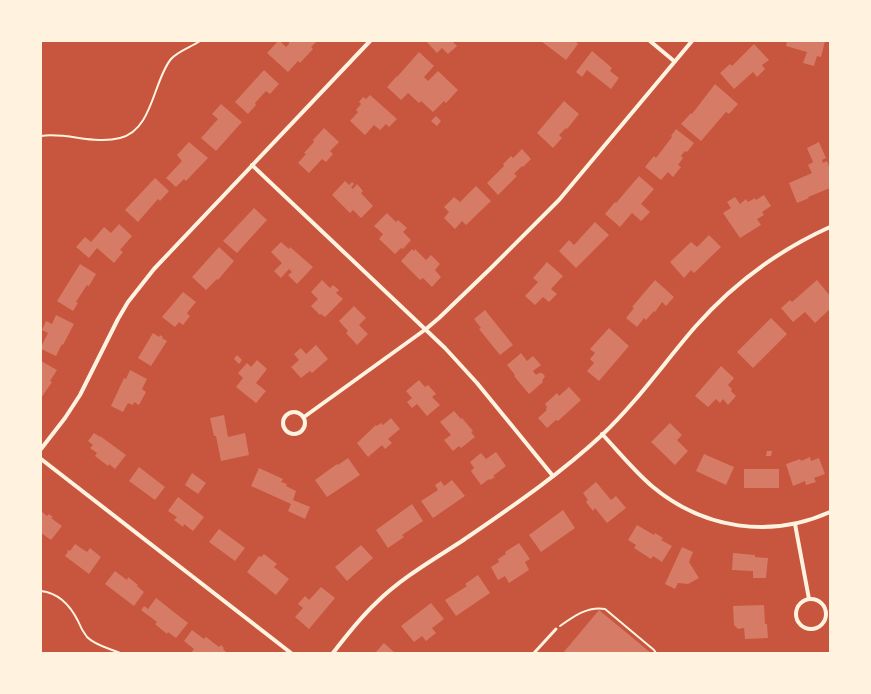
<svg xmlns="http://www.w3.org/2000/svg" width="871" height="694" viewBox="0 0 871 694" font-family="'Space Grotesk',sans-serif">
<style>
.building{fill:#d67c66}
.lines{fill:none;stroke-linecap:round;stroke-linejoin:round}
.path{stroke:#fff3e0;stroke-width:2}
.service{stroke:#fff3e0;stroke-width:3}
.minor{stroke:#fff3e0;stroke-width:4}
</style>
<rect width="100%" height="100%" fill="#c8553d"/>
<g class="building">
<polygon points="278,41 280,41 286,47 289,44 289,41 317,41 311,47 313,49 300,63 298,61 288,72 267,53"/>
<polygon points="426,41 454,41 453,42 457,46 448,54 442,48 437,53"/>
<polygon points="541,41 575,41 578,44 566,60"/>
<polygon points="787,41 825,41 821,57 817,56 814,66 803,63 807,52 786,46"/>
<polygon points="754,44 769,60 762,65 765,69 757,77 753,72 734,89 720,73 730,64 732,66"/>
<polygon points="592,51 612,68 610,71 619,78 611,89 587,70 582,77 576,72"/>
<polygon points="419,52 434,66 424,77 428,81 438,71 458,90 446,103 444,101 433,112 421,101 419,103 408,93 401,100 387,87 397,76 397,77"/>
<polygon points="264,70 279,84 270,94 266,91 255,103 256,105 248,114 235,102"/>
<polygon points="715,84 738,104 729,114 726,112 701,141 681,124 691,113 692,114"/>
<polygon points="370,95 397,119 389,127 386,124 380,130 374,125 365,135 350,121 358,112 356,110 361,104 359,102 363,97 366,99"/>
<polygon points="564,101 579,114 567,129 566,128 559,135 562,138 553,148 537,133"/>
<polygon points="221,104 242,122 216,151 201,138 218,119 212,114"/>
<polygon points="436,116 441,121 437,126 431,121"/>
<polygon points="324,128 339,142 330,151 333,154 326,162 322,159 309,173 298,163 306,154 304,153 314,142 313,140"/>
<polygon points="676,129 694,143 687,152 685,151 681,156 683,158 678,165 681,167 673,177 668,172 661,180 645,167 654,156 656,158 672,137 671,136"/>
<polygon points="189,142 208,158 186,181 184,179 176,187 166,178 182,161 177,155"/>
<polygon points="819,142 826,158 822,160 823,163 827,161 830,169 830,188 808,197 809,198 797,203 789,183 812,173 808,165 813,162 807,148"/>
<polygon points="522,149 531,159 523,167 522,166 514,174 517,176 498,195 487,183 504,166 503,164 511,156 513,158"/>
<polygon points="639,176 654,189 641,204 650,212 641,221 632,213 620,227 605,214 615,202 616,203"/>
<polygon points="155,178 169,191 160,201 158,199 138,222 125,210"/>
<polygon points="345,181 349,185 352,182 354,184 351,187 353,189 357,184 363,191 361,193 373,206 361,218 353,210 350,213 332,195"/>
<polygon points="476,186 491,201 466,225 462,221 455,229 444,218 449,212 444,207 454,197 460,202"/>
<polygon points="764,195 771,206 762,212 764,215 757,219 761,225 740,238 723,213 731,208 727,202 735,197 740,204 746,199 748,202 755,198 756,200"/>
<polygon points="254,208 267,220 237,253 223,241"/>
<polygon points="387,213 396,222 398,220 407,228 403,232 411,240 403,249 401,248 395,254 379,239 383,234 374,226"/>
<polygon points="595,222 609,235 576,268 559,251 569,240 574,245"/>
<polygon points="119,224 132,236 120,250 123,252 114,263 97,248 89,258 76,247 85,237 91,242 104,227 111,233"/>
<polygon points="709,235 721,247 694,273 691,270 684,278 670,262 691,242 697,247"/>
<polygon points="281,242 289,249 290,247 313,267 297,284 288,275 292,272 289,269 281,278 274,271 282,263 271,252"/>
<polygon points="219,247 234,261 218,280 217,279 206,290 192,277"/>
<polygon points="412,249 414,251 415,249 426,260 431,255 440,264 435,270 441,277 432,287 423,278 420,280 401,261"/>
<polygon points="547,262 563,276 551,289 557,294 549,302 543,297 535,305 525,296 538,282 533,278"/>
<polygon points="80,264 96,274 89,286 87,285 76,302 78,303 73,311 57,301"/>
<polygon points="322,280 330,288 333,285 339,290 336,293 343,299 325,317 321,314 320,315 311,306 318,299 311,292"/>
<polygon points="655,280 674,297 666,306 662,302 655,312 654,311 646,320 644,318 637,327 626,318 634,308 632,307"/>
<polygon points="817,280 830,296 830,309 815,323 805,312 793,322 781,308 790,300 792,302"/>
<polygon points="183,292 196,302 187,313 190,316 183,325 179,322 175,327 162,317"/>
<polygon points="354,306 366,318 359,325 368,334 357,345 346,333 348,331 339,321"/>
<polygon points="485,310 513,345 500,355 479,329 481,328 474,319"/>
<polygon points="56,315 74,324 63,345 62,344 56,356 41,349 41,347 48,333 42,330 46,321 52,324"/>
<polygon points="771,318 787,334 753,368 737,352"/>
<polygon points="609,328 629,346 599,381 587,371 594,363 590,359 595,353 590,349"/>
<polygon points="153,333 159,337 160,335 163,337 162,338 167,341 151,366 138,358"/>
<polygon points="316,345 328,359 312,373 310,371 301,378 291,367 299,360 294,354 301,348 306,354"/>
<polygon points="521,353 527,361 533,356 541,365 533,371 536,375 539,373 542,373 545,376 542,381 543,382 529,394 514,376 515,375 507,365"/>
<polygon points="237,355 242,360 239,364 234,359"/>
<polygon points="257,360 267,369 256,383 266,391 256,403 236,387 243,378 238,373 247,363 251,367"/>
<polygon points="41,361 57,370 50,381 52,382 41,398"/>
<polygon points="721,366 734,378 728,385 732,389 731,391 736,396 728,405 723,399 720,403 716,399 708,407 695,396"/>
<polygon points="130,370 147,379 142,389 146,392 139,405 134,402 133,405 128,403 123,412 111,406 124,378 126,379"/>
<polygon points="419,380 425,387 428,385 436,394 432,397 440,405 427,416 417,404 412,408 407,402 412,398 406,391"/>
<polygon points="569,387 581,400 558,421 556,420 547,428 538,418 547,410 546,409 547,407 545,404 557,393 559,396"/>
<polygon points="454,411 461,419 462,418 473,431 471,432 475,437 461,448 459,446 453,451 444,440 451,435 440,422"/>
<polygon points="224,415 228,437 245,433 249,455 221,461 216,436 214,436 210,418"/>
<polygon points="391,418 400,429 388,439 392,443 385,449 382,445 368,457 357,443 376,425 377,426 381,423 383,425"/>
<polygon points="670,423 682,435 677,440 688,451 675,465 651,442"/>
<polygon points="94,433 100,437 100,436 126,455 115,469 109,464 108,466 95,456 97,453 90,448 93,445 88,441"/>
<polygon points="767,451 772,451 771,456 766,456"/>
<polygon points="496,452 506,466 493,476 495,477 490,480 489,479 481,485 471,471 474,468 470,462 481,453 486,459"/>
<polygon points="704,454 734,467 726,485 696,471"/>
<polygon points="810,457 811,461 819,458 825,474 814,478 816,482 806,485 805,481 793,486 786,464 800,459 801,461"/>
<polygon points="348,458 360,475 327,497 315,480 337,464 338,465"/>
<polygon points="139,467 165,487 155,500 129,481"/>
<polygon points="259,468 283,479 281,482 287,484 286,486 296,491 293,500 310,507 305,519 288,511 291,504 251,486"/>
<rect x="744" y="469" width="35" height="19"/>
<polygon points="192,473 206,483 198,494 185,485"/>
<polygon points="452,480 465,496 433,518 421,501 438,490 435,485 441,481 444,486"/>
<polygon points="596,482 611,500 616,496 626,508 607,523 595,508 593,511 586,502 588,500 583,493"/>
<polygon points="178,497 204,517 193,531 184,524 183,527 174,520 177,517 168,511"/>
<polygon points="412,504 423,521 402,535 404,537 388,548 376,530"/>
<polygon points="563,510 575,528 541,552 529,535"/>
<polygon points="41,511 47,516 49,514 53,517 51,518 62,526 51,540 41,533"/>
<polygon points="637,525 654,535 655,533 663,538 661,540 672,546 662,562 653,556 651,559 634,548 636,545 628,540"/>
<polygon points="219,529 245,548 235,561 209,542"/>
<polygon points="519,543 530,559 525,562 529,570 509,583 505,576 498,580 491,567 499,562 498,559 506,554 505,552"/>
<polygon points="75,544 87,552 90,548 101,557 89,574 65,556 68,552 67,551 68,550 70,551"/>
<polygon points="361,545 373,558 347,581 335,567"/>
<polygon points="682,547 693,552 689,562 699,578 688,584 678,583 675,589 665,584"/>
<polygon points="733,553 755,555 755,557 768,558 766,578 753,578 753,571 732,570"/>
<polygon points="264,554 277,564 274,567 289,579 276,595 247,572 259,556 261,557"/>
<polygon points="115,571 127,580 128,577 138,585 137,586 144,592 134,606 105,584"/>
<polygon points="478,575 490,593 456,616 445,600 467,586 465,584"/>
<polygon points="321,587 335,598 309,629 295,617 303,608 298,604 305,596 309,600"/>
<polygon points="156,598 188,623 176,638 168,632 167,634 155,624 157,622 141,610 144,606 148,609"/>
<polygon points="431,603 444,619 432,628 436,633 426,641 422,636 414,642 401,626"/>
<polygon points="764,605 765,624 767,624 768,638 745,639 744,628 738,629 734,625 733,606"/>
<polygon points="599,610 651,653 563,653"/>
<polygon points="192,630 204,639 206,637 219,647 221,645 224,648 223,649 227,653 191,653 194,649 184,641"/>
<polygon points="384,643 395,653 375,653"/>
</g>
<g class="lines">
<g class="path">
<path d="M 41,136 C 67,132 94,145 120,138 C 153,130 153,81 171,59 C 178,51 191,47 200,41"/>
<path d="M 41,591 C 59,593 70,605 78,621 C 80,626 83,632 87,637 C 96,646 109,648 120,653"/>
<path d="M 560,626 C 574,616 588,606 605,609 L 654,650 L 656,653"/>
</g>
<polyline class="service" points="534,653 556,629"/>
<g class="minor">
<polyline points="650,41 674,61"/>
<polyline points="252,165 445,348 477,383 553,476"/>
<circle cx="294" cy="423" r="11"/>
<polyline points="304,417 426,329 439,318 490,269 559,200 692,41"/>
<path d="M 602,434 C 619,452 635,472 653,487 C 704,529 770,539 830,512"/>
<polyline points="41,449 65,418 80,395 118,319 128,302 154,269 370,41"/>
<polyline points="41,459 291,653"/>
<polyline points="795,524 809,599"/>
<circle cx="811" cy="614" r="15"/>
<path d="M 333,653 C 346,636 360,618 376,603 C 401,578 433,560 462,541 C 510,508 559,475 602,435 C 636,403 664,363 695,327 C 732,285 779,250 830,227"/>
</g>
</g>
<rect width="871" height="694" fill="none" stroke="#fff3e0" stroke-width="84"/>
</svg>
